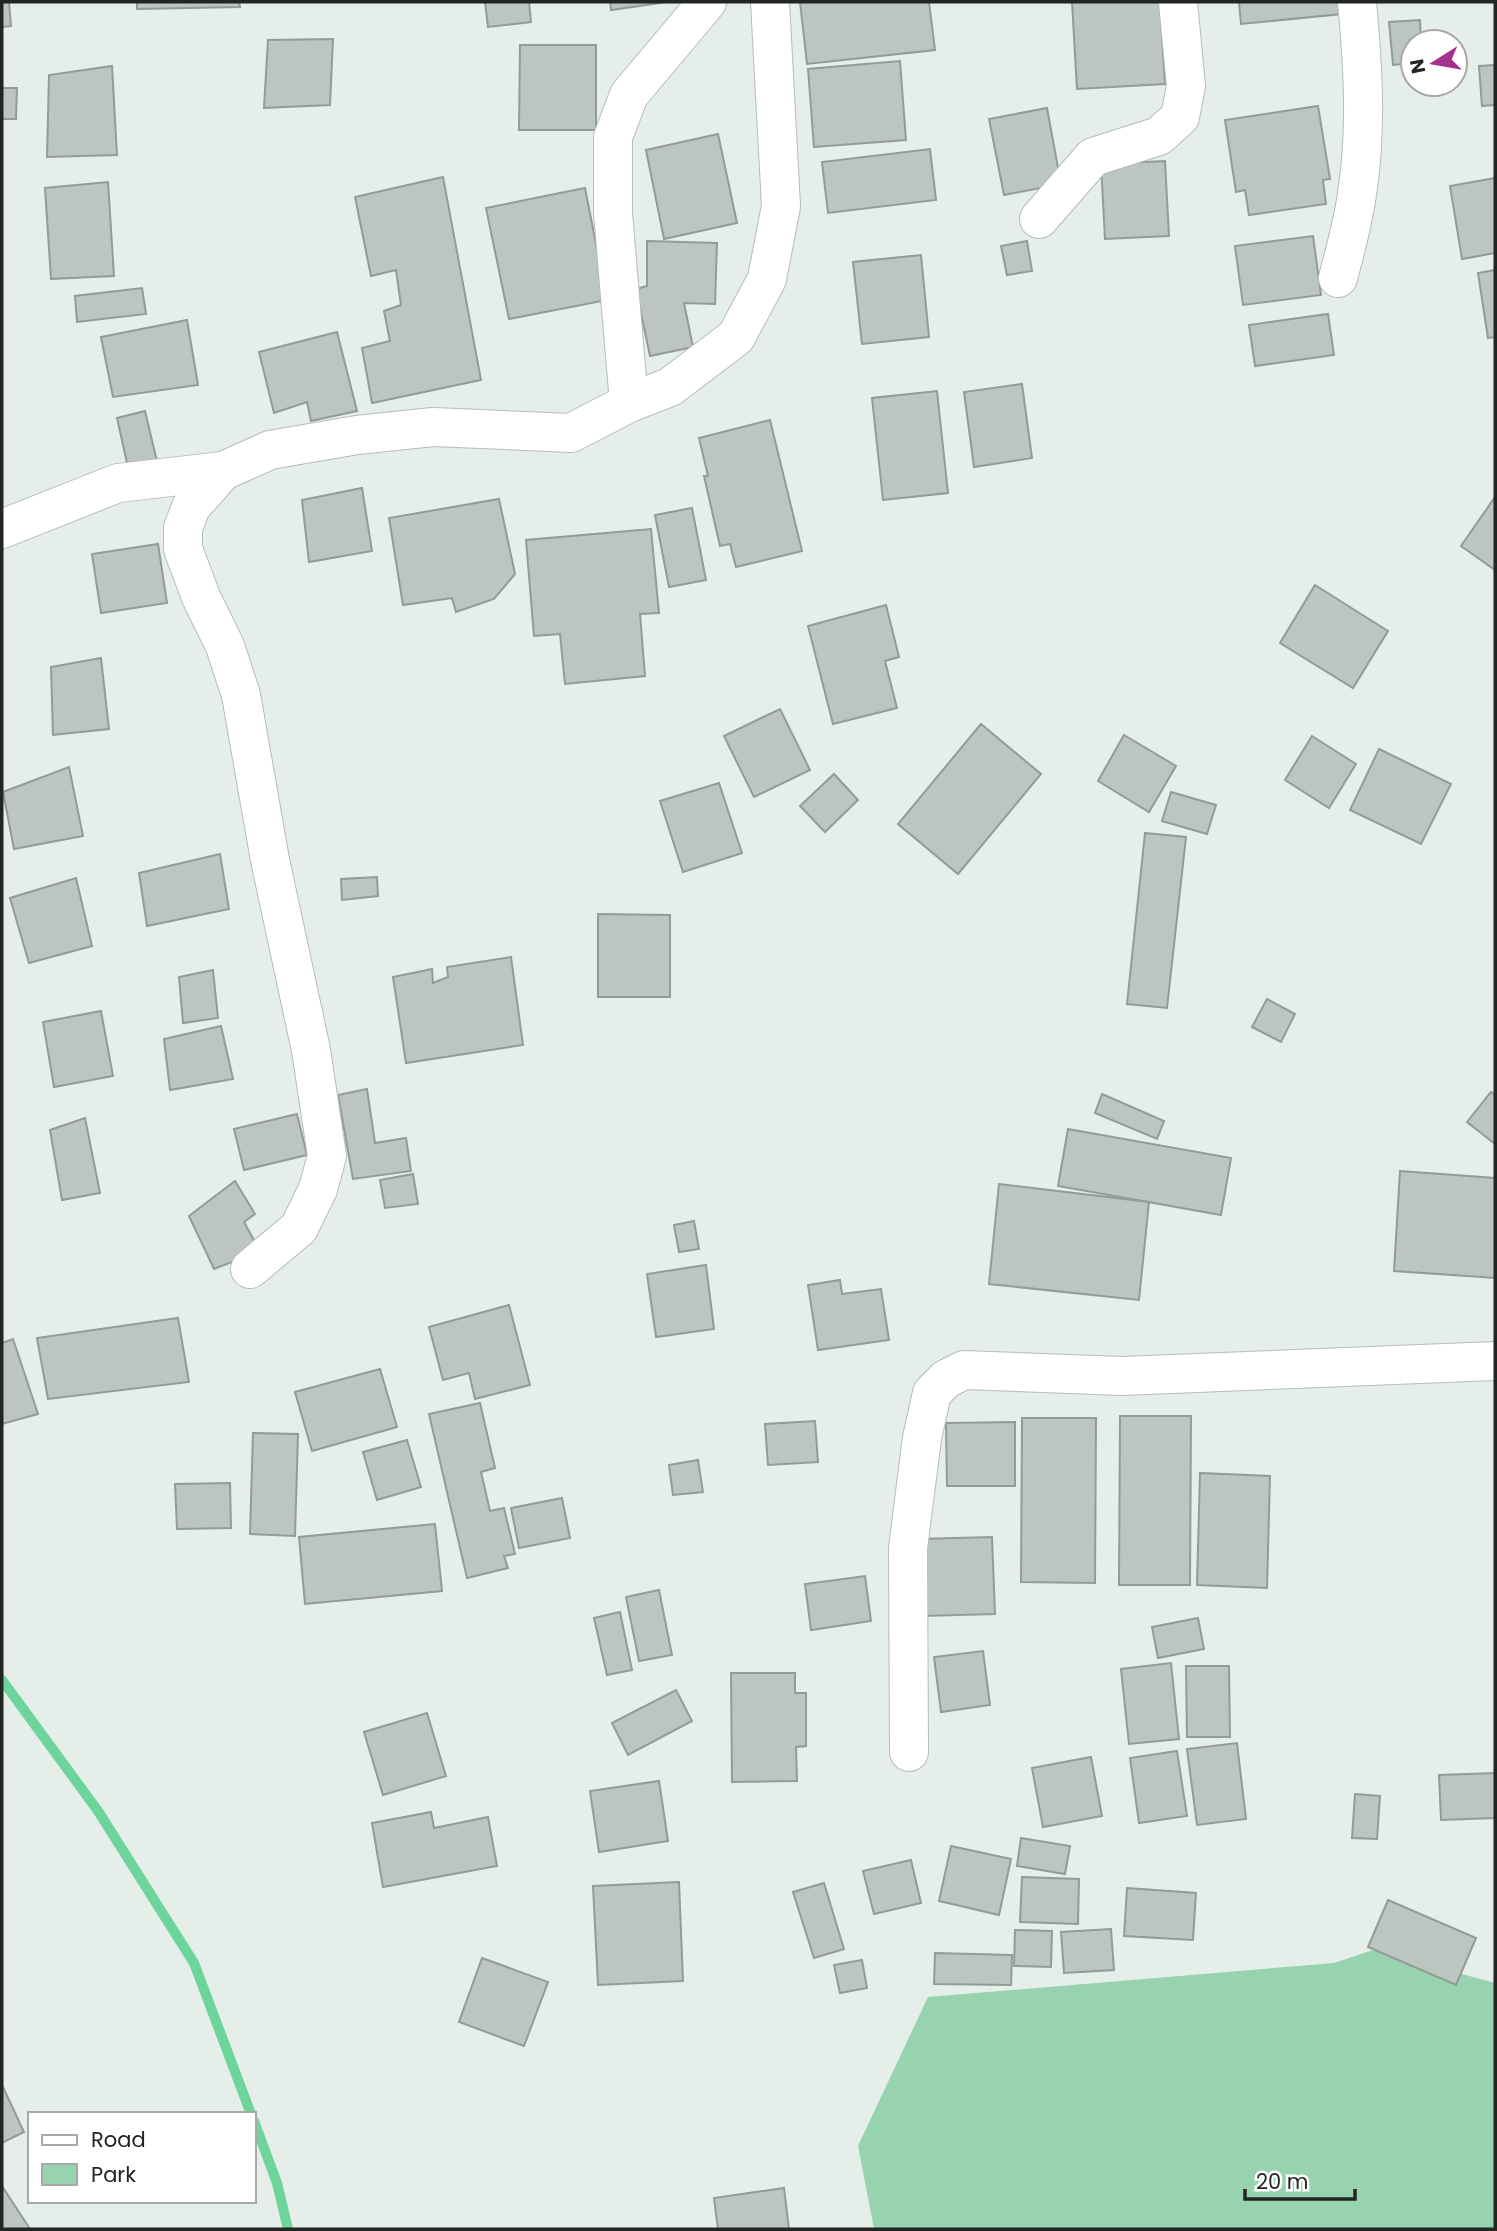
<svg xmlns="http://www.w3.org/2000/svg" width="1497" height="2231" viewBox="0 0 1497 2231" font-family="Poppins,sans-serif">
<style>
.green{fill:#96d3ae}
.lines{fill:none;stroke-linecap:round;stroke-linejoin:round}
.stream{stroke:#6dd59c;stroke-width:10}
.building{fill:#bdc5c0;stroke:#939b96;stroke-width:2}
.minor-casing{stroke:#b5bdb8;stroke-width:40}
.minor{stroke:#fff;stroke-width:38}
</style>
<rect width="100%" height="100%" fill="#e5eee8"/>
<polygon class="green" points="1373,1950 1495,1983 1495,2229 874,2229 858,2146 928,1997 1334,1963"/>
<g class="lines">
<g class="stream">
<polyline points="2,1680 98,1811 194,1963 251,2114"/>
<polyline points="254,2121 277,2183 288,2229"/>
</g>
</g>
<g class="building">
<polygon points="2,2 9,2 11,26 2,27"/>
<polygon points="137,2 239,2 240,7 137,9"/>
<polygon points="485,2 529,2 531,22 488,27"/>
<polygon points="610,2 667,2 611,10"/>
<polygon points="800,2 929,2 935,50 807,64"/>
<polygon points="1072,2 1160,2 1165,84 1077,89"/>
<polygon points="1239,2 1341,2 1342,14 1241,24"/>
<polygon points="1420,20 1421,42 1413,42 1413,63 1393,65 1389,22"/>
<polygon points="333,39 330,105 264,108 268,40"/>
<polygon points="520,45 596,45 596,130 519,130"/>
<polygon points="900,61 906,140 814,147 808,69"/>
<polygon points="1495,65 1495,105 1482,106 1479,66"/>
<polygon points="112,66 117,155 47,157 49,75"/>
<polygon points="2,88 17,88 16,119 2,119"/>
<polygon points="1318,106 1330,179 1323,180 1326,204 1249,215 1245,190 1236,192 1225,120"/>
<polygon points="1047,108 1061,184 1004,195 989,119"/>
<polygon points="718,134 737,223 664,239 646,150"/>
<polygon points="930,149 936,200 828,213 822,162"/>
<polygon points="1165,161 1169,236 1105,239 1101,164"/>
<polygon points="443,177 481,380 372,403 362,348 390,341 384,311 401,305 396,270 371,276 355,197"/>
<polygon points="1495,178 1495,253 1462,259 1450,186"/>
<polygon points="108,182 114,276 51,279 45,188"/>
<polygon points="585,188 607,300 509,319 486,208"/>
<polygon points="1313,236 1321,295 1243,305 1235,246"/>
<polygon points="647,241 717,243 715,304 684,303 693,347 650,356 636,289 647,286"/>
<polygon points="1027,241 1032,271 1007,275 1001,246"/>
<polygon points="921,255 929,337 862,344 853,262"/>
<polygon points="1495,270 1495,337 1488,338 1478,273"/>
<polygon points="142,288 146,314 77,322 75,296"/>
<polygon points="1328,314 1334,355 1255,366 1249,325"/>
<polygon points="187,320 198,385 113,397 101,337"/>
<polygon points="337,332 357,411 311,421 307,402 274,413 259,352"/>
<polygon points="1022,384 1032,458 974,467 964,392"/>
<polygon points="937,391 948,493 883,500 872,398"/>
<polygon points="145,411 160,474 131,481 117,418"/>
<polygon points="770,420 802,551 736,567 730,544 720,546 704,476 708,476 699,438"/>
<polygon points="362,488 372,551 309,562 302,500"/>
<polygon points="1495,497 1495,570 1461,546"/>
<polygon points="499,499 515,574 494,599 456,612 452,598 403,605 389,518"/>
<polygon points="692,508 706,580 669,587 655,515"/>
<polygon points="651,529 659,613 640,614 645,676 565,684 560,634 534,636 526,540"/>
<polygon points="158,544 167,603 101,613 92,554"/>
<polygon points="1315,585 1388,631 1353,688 1280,643"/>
<polygon points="886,605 899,657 885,661 897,708 833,724 808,626"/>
<polygon points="101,658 109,729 53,735 51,667"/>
<polygon points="780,709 810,770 754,797 724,736"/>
<polygon points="981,724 1041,774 958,874 898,824"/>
<polygon points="1124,735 1176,766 1149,812 1098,781"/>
<polygon points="1312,736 1356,764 1329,808 1285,780"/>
<polygon points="1379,749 1451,784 1421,844 1350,810"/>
<polygon points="69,767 83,836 14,849 3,792"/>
<polygon points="834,774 858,800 825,832 800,806"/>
<polygon points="719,783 742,853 683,872 660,801"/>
<polygon points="1171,792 1216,805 1207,834 1162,821"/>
<polygon points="1145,833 1186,837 1167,1008 1127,1004"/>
<polygon points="220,854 229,909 147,926 139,873"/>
<polygon points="377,877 378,896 342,900 341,879"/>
<polygon points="76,878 92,946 29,963 10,898"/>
<polygon points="598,914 670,915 670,997 598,997"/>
<polygon points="511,957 523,1045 406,1063 393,977 432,969 433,983 448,977 447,967"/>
<polygon points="213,970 218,1018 183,1023 179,977"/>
<polygon points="1267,999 1295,1014 1281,1042 1252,1027"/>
<polygon points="101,1011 113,1076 54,1087 43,1022"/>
<polygon points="221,1026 233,1079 170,1090 164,1039"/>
<polygon points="367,1089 375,1143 406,1138 411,1171 353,1179 338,1095"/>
<polygon points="1491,1092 1495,1095 1495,1144 1467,1122"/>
<polygon points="1102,1094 1164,1121 1157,1139 1095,1113"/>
<polygon points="297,1114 307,1155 244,1170 234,1129"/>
<polygon points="85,1118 100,1193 62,1200 50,1130"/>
<polygon points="1068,1129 1231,1158 1221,1215 1058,1186"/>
<polygon points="1400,1171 1495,1178 1495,1278 1394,1271"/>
<polygon points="413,1174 418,1204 385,1208 380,1180"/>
<polygon points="235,1181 255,1214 244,1222 260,1251 214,1269 189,1216"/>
<polygon points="999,1184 1149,1202 1139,1300 989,1284"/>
<polygon points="694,1221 699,1249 679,1252 674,1225"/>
<polygon points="706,1265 714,1329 656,1337 647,1274"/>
<polygon points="840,1280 842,1294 881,1289 889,1340 818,1350 808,1285"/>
<polygon points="509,1305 530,1385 475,1399 469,1373 443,1380 429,1327"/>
<polygon points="178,1318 189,1382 48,1399 37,1338"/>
<polygon points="13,1339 38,1414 2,1424 2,1343"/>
<polygon points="380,1369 397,1427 312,1451 295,1392"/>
<polygon points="480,1403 495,1468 481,1472 490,1511 504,1508 515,1554 504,1556 508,1568 467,1578 429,1414"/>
<polygon points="1120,1416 1191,1416 1190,1585 1119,1585"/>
<polygon points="1022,1418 1096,1418 1095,1583 1021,1582"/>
<polygon points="815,1421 818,1462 768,1465 765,1424"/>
<polygon points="1015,1422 1015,1486 947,1486 946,1423"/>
<polygon points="253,1433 298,1434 295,1536 250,1534"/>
<polygon points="407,1440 421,1487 377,1500 363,1452"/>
<polygon points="698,1460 703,1492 673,1495 669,1465"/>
<polygon points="1200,1473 1270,1476 1267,1588 1197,1585"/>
<polygon points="230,1483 231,1528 177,1529 175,1484"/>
<polygon points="562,1498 570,1538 519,1548 511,1508"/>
<polygon points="435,1524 442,1591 305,1604 299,1537"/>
<polygon points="992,1537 995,1614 922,1616 919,1539"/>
<polygon points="865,1576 871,1621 811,1630 805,1584"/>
<polygon points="659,1590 672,1655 639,1661 626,1597"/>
<polygon points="620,1612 632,1670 607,1675 594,1618"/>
<polygon points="1198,1618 1204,1649 1158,1658 1152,1627"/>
<polygon points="983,1651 990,1705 941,1712 934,1657"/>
<polygon points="1171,1663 1179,1739 1129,1744 1121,1669"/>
<polygon points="1186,1666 1229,1666 1230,1737 1187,1737"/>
<polygon points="731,1673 795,1673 795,1693 806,1693 806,1746 796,1747 797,1781 732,1782"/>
<polygon points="676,1690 692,1721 628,1755 612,1723"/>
<polygon points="427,1713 446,1776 383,1795 364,1732"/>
<polygon points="1237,1743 1246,1819 1197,1825 1187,1749"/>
<polygon points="1177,1751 1187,1816 1139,1823 1130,1758"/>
<polygon points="1091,1757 1102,1816 1043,1827 1032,1768"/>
<polygon points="1495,1773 1495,1818 1441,1820 1439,1775"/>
<polygon points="659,1781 668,1841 599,1852 590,1791"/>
<polygon points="1355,1794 1380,1796 1377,1839 1352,1838"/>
<polygon points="431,1812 434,1828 488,1817 497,1866 383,1887 372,1823"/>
<polygon points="1021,1838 1070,1846 1065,1874 1017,1866"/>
<polygon points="951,1846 1011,1859 999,1915 939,1901"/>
<polygon points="911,1860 921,1903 874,1914 863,1871"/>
<polygon points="1022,1877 1079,1879 1078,1924 1020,1922"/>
<polygon points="679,1882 683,1981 598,1985 593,1886"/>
<polygon points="824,1883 844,1949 814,1958 793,1892"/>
<polygon points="1127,1888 1196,1893 1193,1940 1124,1936"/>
<polygon points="1388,1900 1476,1938 1456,1985 1368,1947"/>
<polygon points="1111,1929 1114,1970 1064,1973 1061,1932"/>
<polygon points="1015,1930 1052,1931 1051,1967 1014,1966"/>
<polygon points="935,1953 1012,1955 1011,1985 934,1984"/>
<polygon points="482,1958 548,1982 524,2046 459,2022"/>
<polygon points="862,1960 867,1988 840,1993 834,1965"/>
<polygon points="2,2085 24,2132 2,2143"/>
<polygon points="2,2186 30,2229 2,2229"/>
<polygon points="784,2188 789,2229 718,2229 714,2198"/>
</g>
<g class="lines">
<g class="minor-casing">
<g id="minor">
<polyline points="1039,219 1093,157 1159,136 1180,117 1186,86 1178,2"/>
<path d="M 1338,278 C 1345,251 1353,223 1357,194 C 1367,130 1363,66 1357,2"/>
<polyline points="629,403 613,213 613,137 629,95 707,2"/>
<polyline points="2,529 118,483 223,471"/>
<polyline points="250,1269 299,1228 318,1189 327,1156 311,1050 270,860 241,695 225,646 201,597 183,549 183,528 191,507 223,471 270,450 357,435 433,427 571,433 629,403 670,387 736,337 767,279 781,206 770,2"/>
<polyline points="909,1752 908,1548 922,1438 932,1393 946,1379 964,1370 1122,1376 1495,1361"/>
</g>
</g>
<use href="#minor" class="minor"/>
</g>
<rect width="1497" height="2231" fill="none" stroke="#222523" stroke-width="7"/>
<rect x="28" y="2112" width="228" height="91" fill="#ffffff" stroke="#a7a8a7" stroke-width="2"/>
<rect x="42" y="2135" width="35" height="10" fill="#ffffff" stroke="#a7a8a7" stroke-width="2"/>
<text x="91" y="2147" font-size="21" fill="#222523">Road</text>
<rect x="42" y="2164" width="35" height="21" fill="#96d3ae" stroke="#a7a8a7" stroke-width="2"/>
<text x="91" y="2182" font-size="21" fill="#222523">Park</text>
<g transform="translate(1434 63) rotate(259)"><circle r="33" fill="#ffffff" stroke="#a7a8a7" stroke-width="2"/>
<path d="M0-5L12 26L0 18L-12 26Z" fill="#a4318b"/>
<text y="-10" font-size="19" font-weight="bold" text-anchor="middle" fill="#222523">N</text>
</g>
<path d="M1245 2189v10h110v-10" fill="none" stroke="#222523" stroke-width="3.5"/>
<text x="1256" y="2189" font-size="21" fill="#222523" stroke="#ffffff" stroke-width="5" paint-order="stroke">20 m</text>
</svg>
